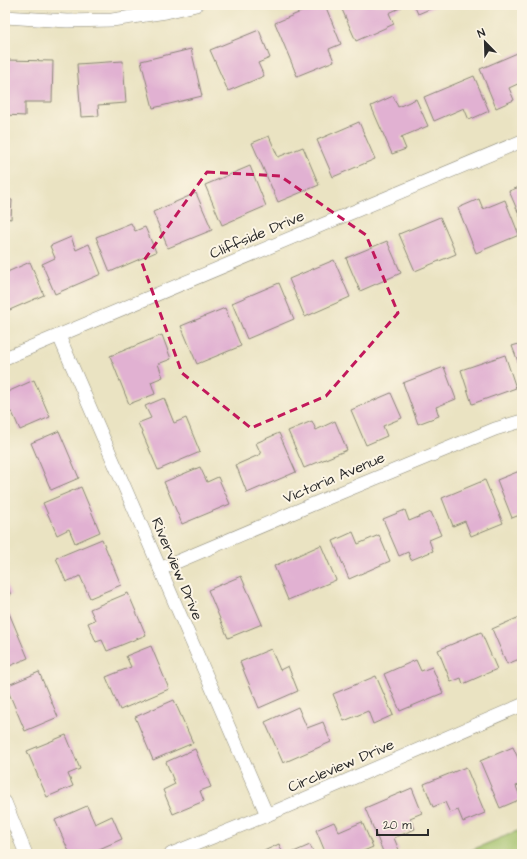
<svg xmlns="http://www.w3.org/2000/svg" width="527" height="859" viewBox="0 0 527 859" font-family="'Architects Daughter',sans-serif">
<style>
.green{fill:#a0bf67;stroke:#667549}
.building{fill:#e1b1d2}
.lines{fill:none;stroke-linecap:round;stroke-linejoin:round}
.minor-casing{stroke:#8a8776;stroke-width:14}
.minor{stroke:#fff;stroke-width:13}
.marked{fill:none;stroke:#c2185b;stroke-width:3;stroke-dasharray:8 5;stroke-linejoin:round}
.labels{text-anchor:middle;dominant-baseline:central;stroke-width:4;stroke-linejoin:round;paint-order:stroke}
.street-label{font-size:15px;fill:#2b2b2b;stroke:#fcf5e5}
</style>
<rect width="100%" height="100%" fill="#fcf5e5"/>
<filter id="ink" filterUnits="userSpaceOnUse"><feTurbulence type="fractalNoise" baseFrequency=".025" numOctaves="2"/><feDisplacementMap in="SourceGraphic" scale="8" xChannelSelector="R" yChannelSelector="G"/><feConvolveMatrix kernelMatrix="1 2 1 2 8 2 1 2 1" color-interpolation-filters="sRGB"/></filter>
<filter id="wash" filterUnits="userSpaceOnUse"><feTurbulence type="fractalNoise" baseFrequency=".012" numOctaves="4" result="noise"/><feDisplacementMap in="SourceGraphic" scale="16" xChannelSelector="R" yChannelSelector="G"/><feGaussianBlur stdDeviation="0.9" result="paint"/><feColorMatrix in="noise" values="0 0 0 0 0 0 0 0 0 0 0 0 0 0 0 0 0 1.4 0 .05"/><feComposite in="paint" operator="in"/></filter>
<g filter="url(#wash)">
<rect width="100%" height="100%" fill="#eae3c2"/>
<polygon class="green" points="522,829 522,854 462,854"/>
<g id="blocks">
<g class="building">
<polygon points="317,5 325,5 341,44 329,49 334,61 297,76 275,23"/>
<polygon points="340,5 401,5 402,7 389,13 394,24 356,41"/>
<polygon points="414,5 439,5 418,14"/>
<polygon points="259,30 270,58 258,63 264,76 228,91 210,50"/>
<polygon points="191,49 202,96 153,108 141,61"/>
<polygon points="522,51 522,82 509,88 514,100 496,108 480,69"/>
<polygon points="5,60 53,61 52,102 25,102 25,116 5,115"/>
<polygon points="123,61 126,103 98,105 99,116 81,117 77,64"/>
<polygon points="474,76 489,111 469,120 464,108 434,121 424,97"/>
<polygon points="393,96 398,107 416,99 428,126 401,137 406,149 392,154 371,106"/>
<polygon points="359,122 375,159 333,177 317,140"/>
<polygon points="269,136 278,157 303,147 319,185 278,202 252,143"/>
<polygon points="250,166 266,206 222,225 205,185"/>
<polygon points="522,186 522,221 509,191"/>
<polygon points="196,193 212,230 168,248 153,212"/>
<polygon points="5,199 12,200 11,219 5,218"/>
<polygon points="479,199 483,209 505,200 519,235 476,253 458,208"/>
<polygon points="440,217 456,254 415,271 399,234"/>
<polygon points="131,223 135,231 145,227 156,252 110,272 96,237"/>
<polygon points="71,237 76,250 89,244 101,274 55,294 42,264 55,258 50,246"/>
<polygon points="387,241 401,273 360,291 346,258"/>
<polygon points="334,260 350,297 305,317 289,279"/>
<polygon points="30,262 44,295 5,312 5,273"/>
<polygon points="279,283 294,319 247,339 232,303"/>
<polygon points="225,308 241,346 197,364 181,326"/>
<polygon points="162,335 171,359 158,364 163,377 151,382 155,394 129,404 110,356"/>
<polygon points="522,343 522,372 512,346"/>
<polygon points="505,355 516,388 472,404 461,370"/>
<polygon points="444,367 456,399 436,407 439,416 418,424 403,383"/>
<polygon points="34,380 50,417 20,430 12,412 5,415 5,393"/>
<polygon points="391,393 402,418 383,426 387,436 366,445 351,410"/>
<polygon points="164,398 174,423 186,418 200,452 158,470 138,423 151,418 145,406"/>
<polygon points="312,421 316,430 335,421 347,450 304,468 288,431"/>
<polygon points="59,431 79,478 51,490 31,443"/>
<polygon points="279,433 296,472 247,493 236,465 261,454 256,443"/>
<polygon points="200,467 207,482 218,477 230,504 182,524 164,482"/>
<polygon points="522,470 522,514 512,518 497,480"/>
<polygon points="485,480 503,523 471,536 465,521 453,526 442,498"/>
<polygon points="81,487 100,532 75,543 69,529 57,535 43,503"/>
<polygon points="405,510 409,521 431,512 441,535 429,540 433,551 411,560 408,552 399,556 383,519"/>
<polygon points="353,532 358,544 379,535 390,561 349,579 333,541"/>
<polygon points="102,539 121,585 90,598 80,576 66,582 56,558"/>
<polygon points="321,545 336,580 288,600 274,566"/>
<polygon points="241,576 262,624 228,638 208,590"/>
<polygon points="5,580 11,595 5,597"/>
<polygon points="128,593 146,635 107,651 102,640 96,642 88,623 95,620 90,609"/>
<polygon points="9,613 28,658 5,668 5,614"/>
<polygon points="522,616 522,658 507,664 492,629"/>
<polygon points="481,632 497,669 463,684 461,678 451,682 438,650"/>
<polygon points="151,646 169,689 120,710 106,677 131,667 126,656"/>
<polygon points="271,649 280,670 288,666 298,691 259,708 240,662"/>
<polygon points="416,660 421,671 432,667 443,693 400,711 384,674"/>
<polygon points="39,672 58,717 25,731 6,686"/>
<polygon points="376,676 393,715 373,724 368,711 344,721 333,694"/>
<polygon points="174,700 193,743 153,760 135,717"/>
<polygon points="298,707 307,728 323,722 331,742 283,763 265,722"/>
<polygon points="66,735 80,769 68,774 73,786 47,797 27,751"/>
<polygon points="513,747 522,767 522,784 516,786 521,799 500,808 480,761"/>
<polygon points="195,749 211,787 200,791 204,801 173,814 163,790 175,784 166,762"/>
<polygon points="466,767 485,813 463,822 458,810 450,813 445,802 433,807 424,784"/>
<polygon points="412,788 422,813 410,818 415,829 394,838 399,850 389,854 384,854 365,808"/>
<polygon points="87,806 95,824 112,816 122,839 88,854 70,854 55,820"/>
<polygon points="334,822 339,832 362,822 373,847 359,853 360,854 326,854 316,830"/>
<polygon points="279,844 283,854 263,854 262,852"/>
<polygon points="310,845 314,854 289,854"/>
</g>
</g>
</g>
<g filter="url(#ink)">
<use href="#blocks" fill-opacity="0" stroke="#8a8776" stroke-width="1"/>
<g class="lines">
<g class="minor-casing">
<g id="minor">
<polyline points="5,17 67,21 112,20 166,12 196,5"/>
<polyline points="59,336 267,815"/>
<polyline points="5,358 522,141"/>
<polyline points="160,569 330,497 495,429 522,421"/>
<polyline points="5,802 26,854"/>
<polyline points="171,854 267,815 522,705"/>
</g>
</g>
<use href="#minor" class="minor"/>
</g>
</g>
<path class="marked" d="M 207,172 L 280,176 L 366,235 L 398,313 L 326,396 L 251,428 L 182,373 L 142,263 Z"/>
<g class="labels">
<g class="street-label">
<text transform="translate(257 235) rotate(-23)">Cliffside Drive</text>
<text transform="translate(334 478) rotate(-23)">Victoria Avenue</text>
<text transform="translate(177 569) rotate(67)">Riverview Drive</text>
<text transform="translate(341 766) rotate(-23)">Circleview Drive</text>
</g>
</g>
<rect width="527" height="859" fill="none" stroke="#fcf5e5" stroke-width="20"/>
<g transform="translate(485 42) rotate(337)" stroke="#fcf5e5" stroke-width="3" paint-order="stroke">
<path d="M0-3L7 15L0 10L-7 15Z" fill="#2b2b2b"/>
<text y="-6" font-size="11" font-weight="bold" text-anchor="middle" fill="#2b2b2b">N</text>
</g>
<path d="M377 829v6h51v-6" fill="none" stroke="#2b2b2b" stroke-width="2"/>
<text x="383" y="829" font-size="12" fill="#2b2b2b" stroke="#fcf5e5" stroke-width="3" paint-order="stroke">20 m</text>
</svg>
